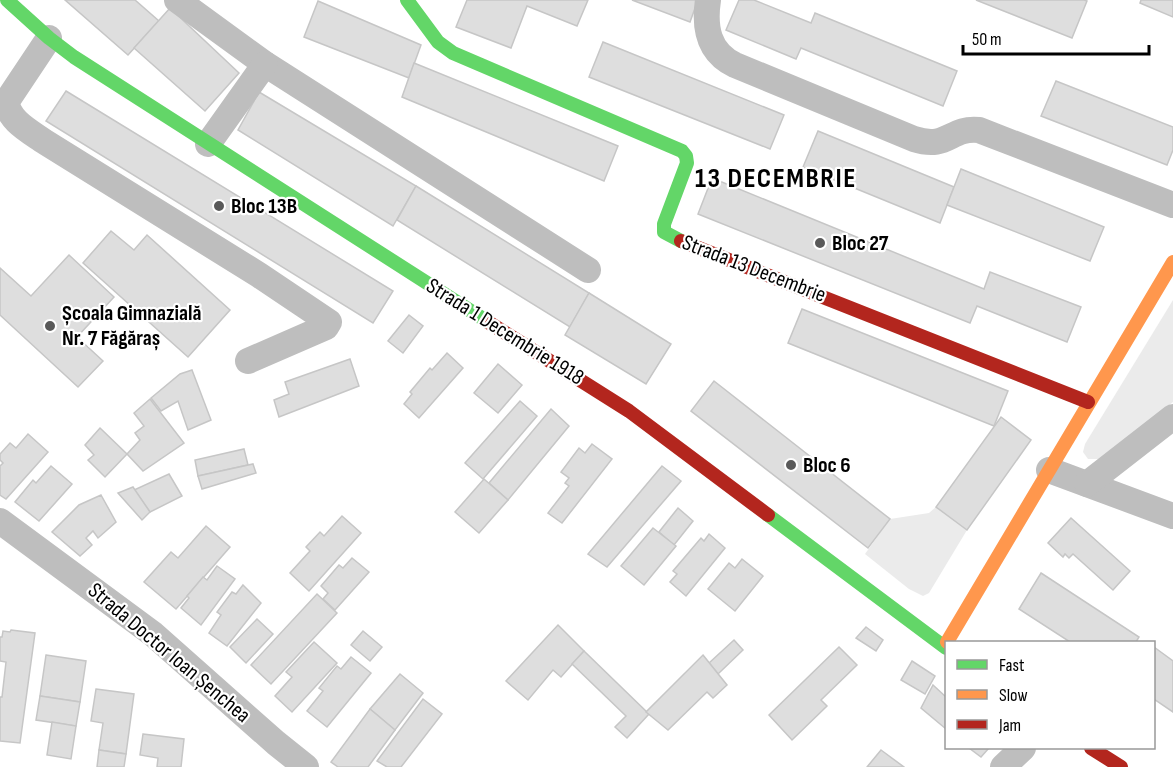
<svg xmlns="http://www.w3.org/2000/svg" width="1173" height="767" viewBox="0 0 1173 767" font-family="'Sofia Sans Condensed',sans-serif">
<style>
.green{fill:#ebebeb}
.building{fill:#dedede;stroke:#c6c6c6;stroke-width:1.5}
.lines{fill:none;stroke-linecap:round;stroke-linejoin:round}
.street{stroke:#bebebe;stroke-width:26}
.fast{stroke:#63d668;stroke-width:14}
.slow{stroke:#ff974d;stroke-width:14}
.jam{stroke:#b3261e;stroke-width:14}
.poi-dot{fill:#595959;stroke:#fff;stroke-width:2}
.labels{text-anchor:middle;dominant-baseline:central;stroke-width:4.5;stroke-linejoin:round;paint-order:stroke}
.poi-label{font-size:22px;font-weight:bold;fill:#000;stroke:#fff;text-anchor:start}
.street-label{font-size:22px;fill:#000;stroke:#fff}
.district-label{font-size:28px;font-weight:bold;letter-spacing:1.5px;fill:#000;stroke:#fff}
</style>
<rect width="100%" height="100%" fill="#fff"/>
<g class="green">
<polygon points="1173,300 1173,402 1100,459 1088,459 1083,452 1085,444"/>
<polygon points="936,507 967,530 929,593 923,596 909,589 865,554 890,519 929,513"/>
</g>
<g class="building">
<polygon points="65,0 135,0 159,21 128,55"/>
<polygon points="467,0 588,0 577,26 527,6 511,48 456,27"/>
<polygon points="632,0 698,0 690,22"/>
<polygon points="739,0 754,0 811,23 815,13 957,71 943,106 801,48 796,59 726,30"/>
<polygon points="976,0 1084,0 1087,1 1072,38"/>
<polygon points="1141,0 1173,0 1173,17 1140,3"/>
<polygon points="318,1 421,45 409,78 304,37"/>
<polygon points="170,8 239,73 205,111 134,48"/>
<polygon points="603,42 784,115 770,149 589,77"/>
<polygon points="414,63 618,146 604,181 402,97"/>
<polygon points="1056,81 1173,127 1173,150 1167,165 1041,116"/>
<polygon points="66,91 393,291 373,323 46,121"/>
<polygon points="259,92 416,186 393,226 238,130"/>
<polygon points="818,131 954,187 940,223 803,167"/>
<polygon points="961,169 1104,227 1090,261 947,205"/>
<polygon points="712,178 984,289 990,272 1081,307 1067,342 977,306 970,323 698,214"/>
<polygon points="416,186 589,293 570,327 397,220"/>
<polygon points="111,231 134,250 147,235 230,310 188,357 83,263"/>
<polygon points="69,255 114,297 77,337 103,361 78,387 0,315 0,268 31,296"/>
<polygon points="589,293 671,344 646,384 565,335"/>
<polygon points="802,309 1008,391 994,426 788,343"/>
<polygon points="409,315 423,326 403,353 388,341"/>
<polygon points="447,353 463,368 419,418 404,404 412,394 410,392 430,368 432,370"/>
<polygon points="350,359 359,386 279,417 274,400 289,394 285,382"/>
<polygon points="498,364 522,385 498,413 474,393"/>
<polygon points="192,370 211,420 188,430 178,401 161,411 151,398 180,374"/>
<polygon points="714,381 890,519 868,548 691,411"/>
<polygon points="150,399 184,443 143,471 127,454 140,440 135,433 144,426 134,413"/>
<polygon points="520,401 537,416 483,479 465,463"/>
<polygon points="551,409 569,426 508,500 489,483"/>
<polygon points="1001,417 1031,440 967,530 936,507"/>
<polygon points="100,428 127,454 105,477 88,460 94,455 85,445"/>
<polygon points="28,434 48,452 6,499 0,495 0,466 3,463 0,460 0,454 10,443 16,448"/>
<polygon points="592,444 612,459 562,523 548,513 569,486 565,483 569,478 561,472 579,448 585,453"/>
<polygon points="244,449 248,465 198,476 195,460"/>
<polygon points="253,464 256,473 202,489 198,476"/>
<polygon points="51,466 72,484 39,521 15,502 33,480 36,483"/>
<polygon points="662,466 681,481 607,567 588,554"/>
<polygon points="169,474 182,496 150,512 134,490"/>
<polygon points="484,479 508,500 479,533 455,512"/>
<polygon points="133,487 150,512 142,520 118,493"/>
<polygon points="101,495 116,522 98,538 93,531 86,538 92,545 80,556 52,532 79,505"/>
<polygon points="678,508 693,521 674,545 659,532"/>
<polygon points="342,516 361,533 309,591 290,573 310,551 306,547 320,532 324,536"/>
<polygon points="1071,518 1130,571 1113,590 1073,554 1069,558 1065,554 1063,557 1048,543"/>
<polygon points="206,526 230,547 176,609 144,582 171,552 178,558"/>
<polygon points="653,528 676,546 644,585 621,566"/>
<polygon points="709,534 725,548 686,596 670,582 677,574 673,571 701,538 704,541"/>
<polygon points="352,558 369,572 335,610 323,599 328,593 321,586 339,565 343,568"/>
<polygon points="742,559 763,576 735,611 708,589 729,563 735,568"/>
<polygon points="217,566 235,579 201,625 181,608 189,598 187,596 203,577 207,580"/>
<polygon points="1041,573 1139,637 1136,642 1070,642 1019,609"/>
<polygon points="243,585 261,603 227,646 209,633 221,615 217,612 232,592 236,594"/>
<polygon points="317,594 337,613 271,684 251,665"/>
<polygon points="257,619 273,634 246,663 230,647"/>
<polygon points="558,625 584,651 561,677 553,670 528,700 506,681"/>
<polygon points="866,627 883,640 876,651 856,638"/>
<polygon points="11,630 35,633 20,743 0,741 0,697 2,697 6,662 0,661 0,637 2,637 3,631 10,632"/>
<polygon points="363,631 382,647 370,661 351,645"/>
<polygon points="734,640 743,650 718,674 709,663"/>
<polygon points="314,642 337,663 292,712 275,696 292,677 286,672"/>
<polygon points="839,647 857,665 821,700 827,706 792,740 769,715"/>
<polygon points="1154,647 1173,661 1173,712 1154,699"/>
<polygon points="584,651 649,714 627,738 615,727 626,716 572,664"/>
<polygon points="46,655 86,661 80,702 40,696"/>
<polygon points="703,655 727,685 713,698 707,692 668,730 646,712"/>
<polygon points="351,657 371,673 327,727 307,711 323,691 319,688 337,666 341,669"/>
<polygon points="912,661 935,676 925,694 901,680"/>
<polygon points="400,674 423,693 395,730 370,709"/>
<polygon points="933,685 946,697 946,729 921,708"/>
<polygon points="96,689 134,694 126,754 99,750 103,723 91,721"/>
<polygon points="40,696 80,702 76,726 36,720"/>
<polygon points="423,699 442,714 401,767 387,767 377,761"/>
<polygon points="370,709 395,730 368,767 338,767 331,762"/>
<polygon points="52,722 76,726 71,759 47,755"/>
<polygon points="143,734 184,739 181,767 157,767 158,758 140,755"/>
<polygon points="969,748 989,748 981,757"/>
<polygon points="99,750 126,754 124,767 97,767"/>
<polygon points="881,750 904,767 867,767"/>
</g>
<g class="lines">
<g class="street">
<polyline points="177,0 265,64 588,270"/>
<path d="M 708,0 C 704,27 708,52 735,65 L 914,139 C 949,150 949,127 979,130 L 1173,205"/>
<path d="M 49,38 L 7,101 C 7,120 31,132 45,142 L 259,275 L 329,322 L 326,327 L 248,361"/>
<polyline points="208,144 265,64"/>
<polyline points="1049,470 1173,516"/>
<polyline points="1087,484 1173,417"/>
<polyline points="0,521 153,634 276,743 306,767"/>
<polyline points="1003,767 1023,748"/>
</g>
<g class="fast">
<polyline points="7,0 49,38 74,57 488,322"/>
<polyline points="407,0 438,42 453,53 682,151 686,156 687,163 664,224 664,232 681,241"/>
<polyline points="768,515 946,648"/>
</g>
<polyline class="slow" points="947,642 1173,262"/>
<g class="jam">
<polyline points="681,241 1088,402"/>
<polyline points="488,322 629,411 768,515"/>
<polyline points="1091,748 1121,767"/>
</g>
</g>
<g class="poi-dot">
<circle cx="219" cy="206" r="6"/>
<circle cx="820" cy="243" r="6"/>
<circle cx="50" cy="326" r="6"/>
<circle cx="791" cy="465" r="6"/>
</g>
<g class="labels">
<g class="poi-label">
<text x="231" y="206">Bloc 13B</text>
<text x="832" y="243">Bloc 27</text>
<text x="62" y="313">Școala Gimnazială<tspan x="62" dy="25">Nr. 7 Făgăraș</tspan></text>
<text x="803" y="465">Bloc 6</text>
</g>
<g class="street-label">
<text transform="translate(754 269) rotate(21)">Strada 13 Decembrie</text>
<text transform="translate(505 332) rotate(32)">Strada 1 Decembrie 1918</text>
<text transform="translate(169 653) rotate(40)">Strada Doctor Ioan Șenchea</text>
</g>
<g class="district-label">
<text x="776" y="178">13 DECEMBRIE</text>
</g>
</g>
<rect x="945" y="641" width="210" height="108" fill="#ffffff" stroke="#999999" stroke-width="1.5"/>
<rect x="957" y="660" width="30" height="9" fill="#63d668" stroke="#999999" stroke-width="1.5"/>
<text x="999" y="671" font-size="18" fill="#000000">Fast</text>
<rect x="957" y="690" width="30" height="9" fill="#ff974d" stroke="#999999" stroke-width="1.5"/>
<text x="999" y="701" font-size="18" fill="#000000">Slow</text>
<rect x="957" y="720" width="30" height="9" fill="#b3261e" stroke="#999999" stroke-width="1.5"/>
<text x="999" y="731" font-size="18" fill="#000000">Jam</text>
<path d="M963 45v9h186v-9" fill="none" stroke="#000000" stroke-width="3"/>
<text x="972" y="45" font-size="18" fill="#000000" stroke="#ffffff" stroke-width="4.5" paint-order="stroke">50 m</text>
</svg>
